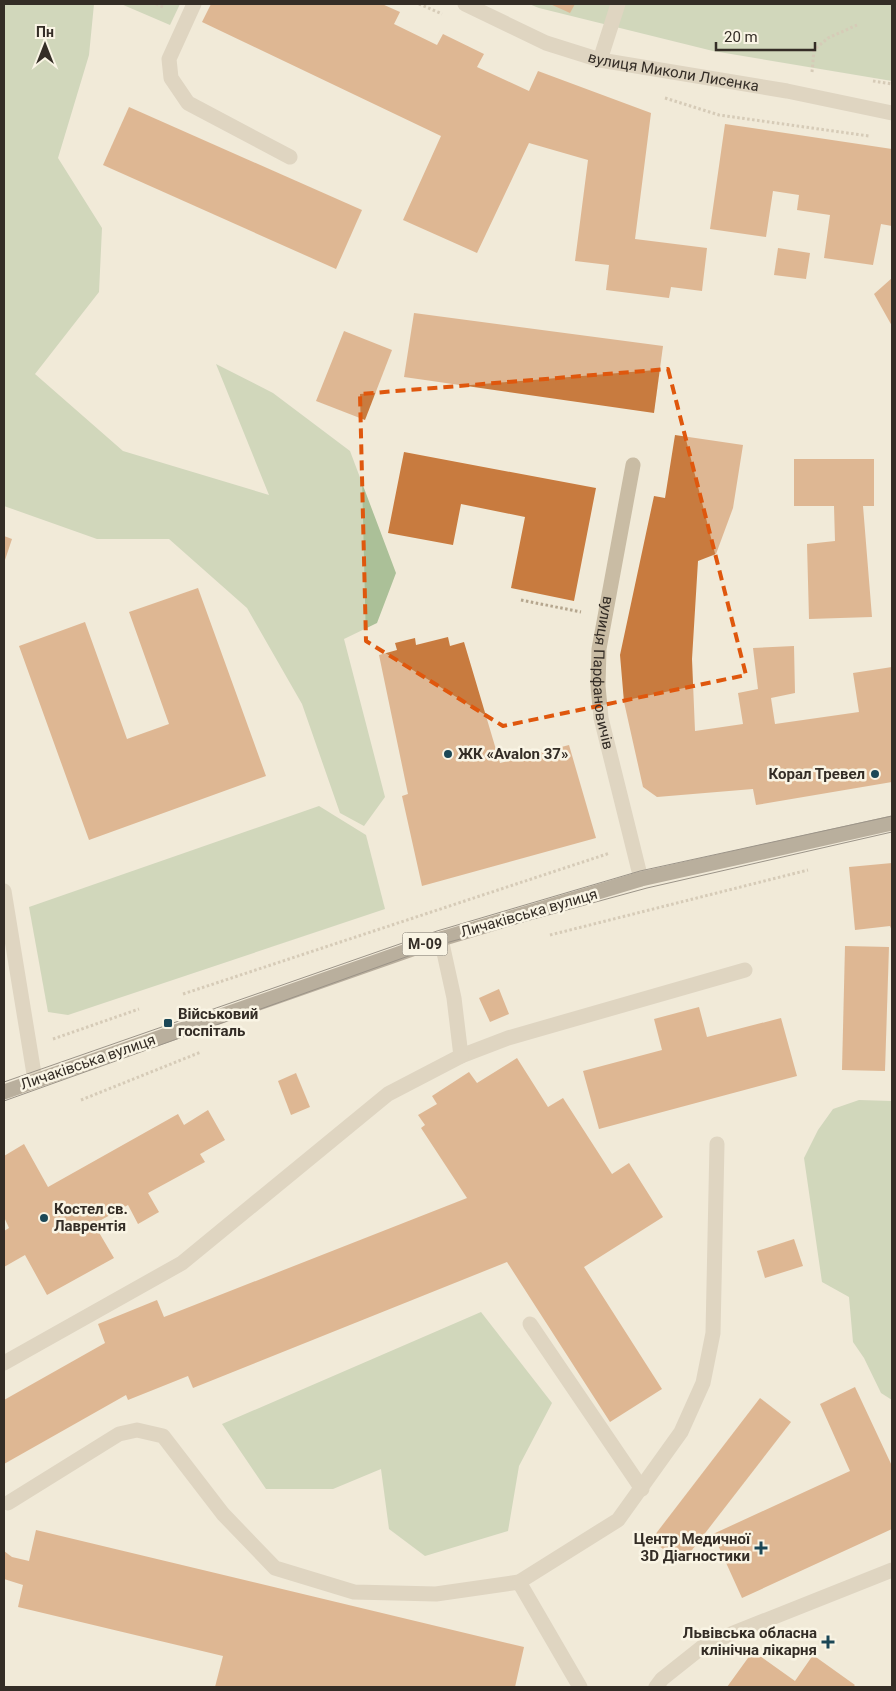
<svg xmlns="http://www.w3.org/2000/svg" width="896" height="1691" viewBox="0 0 896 1691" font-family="Roboto,sans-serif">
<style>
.green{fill:#abc098}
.building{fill:#c87b3f}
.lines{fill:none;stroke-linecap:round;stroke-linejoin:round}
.path{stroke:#b5a68e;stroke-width:3;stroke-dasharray:2.5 2.5;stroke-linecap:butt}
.lane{stroke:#c9bca4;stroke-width:15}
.street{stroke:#c9bca4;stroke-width:15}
.primary{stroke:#776856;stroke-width:15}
.tram{stroke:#342d26;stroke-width:1}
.marked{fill:none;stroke:#df570d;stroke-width:4;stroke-dasharray:10 6;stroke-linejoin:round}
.poi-dot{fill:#1b4756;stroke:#f9f4e4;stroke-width:2}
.labels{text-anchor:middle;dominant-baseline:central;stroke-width:5;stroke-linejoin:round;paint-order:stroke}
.shield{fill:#f9f4e4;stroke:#6f695f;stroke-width:1}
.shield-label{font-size:14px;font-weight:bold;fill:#342d26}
.street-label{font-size:15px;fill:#342d26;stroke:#f9f4e4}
.poi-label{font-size:15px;font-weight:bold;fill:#342d26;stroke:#f9f4e4;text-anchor:start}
</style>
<rect width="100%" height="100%" fill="#f1ead8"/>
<g class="green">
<polygon points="4,4 94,4 89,55 58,158 102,228 99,292 35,374 123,451 269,495 216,364 273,393 350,451 396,573 377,623 344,639 385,797 364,826 340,813 302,704 247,608 169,539 97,539 4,506"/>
<polygon points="121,4 180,4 170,25"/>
<polygon points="529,4 892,4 892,81 713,51 539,8"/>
<polygon points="319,806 366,835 385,909 68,1015 48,1012 29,907"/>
<polygon points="859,1100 892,1101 892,1400 881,1393 864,1358 853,1342 849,1297 822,1282 804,1158 818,1130 833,1109"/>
<polygon points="481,1312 552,1403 519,1466 508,1531 425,1556 389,1529 381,1469 333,1489 266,1489 222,1424"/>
</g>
<g class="building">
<polygon points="211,4 382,4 400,12 394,24 437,45 443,34 484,54 477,67 529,91 538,71 651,113 635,239 707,248 702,291 671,287 669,298 606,290 609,265 575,261 588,160 529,143 477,253 403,220 441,136 202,22"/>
<polygon points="550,4 575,4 570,13"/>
<polygon points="129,107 362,210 336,269 103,165"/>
<polygon points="725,124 892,149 892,226 881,224 873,265 824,258 830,215 797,210 799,195 773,191 766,237 710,229"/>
<polygon points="778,248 810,253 806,279 774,275"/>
<polygon points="892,278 892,326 874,294"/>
<polygon points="414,313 663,346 654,413 404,377"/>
<polygon points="344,331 392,350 365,420 316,401"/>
<polygon points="675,435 743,445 733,508 716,554 698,561 692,659 695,731 743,724 738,693 758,689 753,648 794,646 795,693 771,698 775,724 859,712 853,673 892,667 892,782 756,805 753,789 657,797 643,787 624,702 620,655 654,496 665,498"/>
<polygon points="404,452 596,488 574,601 511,588 525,517 461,504 453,545 388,533"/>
<polygon points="794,459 874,459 874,506 863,506 872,617 809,619 807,544 835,541 834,506 794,506"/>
<polygon points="4,536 12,539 4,563"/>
<polygon points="198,588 266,776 89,840 19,646 85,622 127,739 169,724 129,612"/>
<polygon points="448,637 450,646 464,642 500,763 569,745 596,838 422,886 402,796 408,794 379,655 397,650 395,643 415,638 416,645"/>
<polygon points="892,863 892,931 890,926 855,930 849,867"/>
<polygon points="845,946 889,947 885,1071 842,1070"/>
<polygon points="499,989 509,1014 490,1022 479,998"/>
<polygon points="699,1007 707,1037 781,1018 797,1076 599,1129 583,1071 662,1050 654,1019"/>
<polygon points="517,1058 548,1107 563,1098 612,1174 629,1163 663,1217 584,1267 662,1389 610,1422 507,1262 193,1388 188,1376 128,1400 126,1395 4,1464 4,1400 105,1343 98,1324 157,1300 164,1317 467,1198 421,1128 425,1125 418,1115 437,1104 432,1096 469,1072 477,1083"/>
<polygon points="296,1073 310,1107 291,1115 278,1081"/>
<polygon points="208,1110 225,1140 200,1154 205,1162 148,1193 159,1212 138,1224 128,1205 94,1224 114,1258 47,1295 25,1255 4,1267 4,1231 9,1228 4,1217 4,1156 24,1144 48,1187 178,1114 184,1125"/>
<polygon points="794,1239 803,1266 765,1278 757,1251"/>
<polygon points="855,1387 892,1466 892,1529 742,1598 713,1534 850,1471 820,1404"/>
<polygon points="760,1398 791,1422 682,1563 651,1540"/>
<polygon points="36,1530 524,1647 515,1687 215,1687 223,1656 18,1607 23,1585 4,1579 4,1551 12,1557 29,1561"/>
<polygon points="753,1651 795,1681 813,1655 855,1685 853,1687 727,1687"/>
</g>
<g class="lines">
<g class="path">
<polyline points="156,4 163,7 164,4"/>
<polyline points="419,4 442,14"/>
<polyline points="812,72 814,50 828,38 857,25"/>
<polyline points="873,81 892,84"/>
<polyline points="665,98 719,115 869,136"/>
<polyline points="521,600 581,612"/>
<polyline points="550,935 808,870"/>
<polyline points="183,994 610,853"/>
<polyline points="53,1039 139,1009"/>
<polyline points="81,1100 201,1052"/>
</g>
<g class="lane">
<polyline points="194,4 169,59 171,78 188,103 290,157"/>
<polyline points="600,60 618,4"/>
<polyline points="4,891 35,1080"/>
<polyline points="461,1056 508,1038 745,970"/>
<polyline points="530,1324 642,1489"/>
<polyline points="4,1363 182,1263 388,1094 461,1056 454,998 441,939"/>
<polyline points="8,1503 119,1434 137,1430 163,1436 223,1514 275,1568 354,1592 436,1594 519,1582 618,1520 681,1432 703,1383 713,1333 717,1144"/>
<polyline points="519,1582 580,1687"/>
</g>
<g class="street">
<path id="s1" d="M 465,4 L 546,43 L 600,60 L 787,91 L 892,113"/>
<path id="s2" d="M 633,465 L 599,649 L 598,686 L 601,718 L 641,879"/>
<polyline points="656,1687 662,1679 706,1644 892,1570"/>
</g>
<polyline class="primary" points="4,1092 441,939 641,879 892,823"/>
<g class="tram">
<polyline points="4,1082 437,931 640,871 892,816"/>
<polyline points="4,1101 442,944 647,888 892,832"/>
</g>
</g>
<path d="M0 0H896V1691H0ZM 668,369 L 746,675 L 503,726 L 366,641 L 360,394 Z" fill="#f1ead8" fill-opacity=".55" fill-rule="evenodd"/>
<path class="marked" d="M 668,369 L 746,675 L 503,726 L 366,641 L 360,394 Z"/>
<g class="poi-dot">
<circle cx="448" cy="754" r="5"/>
<circle cx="875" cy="774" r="5"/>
<rect x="163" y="1018" width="10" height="10" rx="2.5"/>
<circle cx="44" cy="1218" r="5"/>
<path d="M758.5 1540.5h5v5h5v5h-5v5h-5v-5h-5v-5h5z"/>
<path d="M825.5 1634.5h5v5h5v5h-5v5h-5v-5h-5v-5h5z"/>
</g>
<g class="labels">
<rect class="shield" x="402.5" y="932.5" width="45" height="23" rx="4"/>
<g class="shield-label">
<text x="425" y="944">М-09</text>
</g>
<g class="street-label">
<text stroke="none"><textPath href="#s1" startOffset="221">вулиця Миколи Лисенка</textPath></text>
<text stroke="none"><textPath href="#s2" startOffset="211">вулиця Парфановичів</textPath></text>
<text transform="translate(529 913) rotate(-16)">Личаківська вулиця</text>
<text transform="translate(88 1062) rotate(-19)">Личаківська вулиця</text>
</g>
<g class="poi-label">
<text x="458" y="754">ЖК «Avalon 37»</text>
<text x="865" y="774" text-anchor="end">Корал Тревел</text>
<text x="178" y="1014">Військовий<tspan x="178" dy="17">госпіталь</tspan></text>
<text x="54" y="1209">Костел св.<tspan x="54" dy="17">Лаврентія</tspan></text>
<text x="750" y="1539" text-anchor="end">Центр Медичної<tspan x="750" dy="17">3D Діагностики</tspan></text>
<text x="817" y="1633" text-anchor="end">Львівська обласна<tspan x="817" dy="17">клінічна лікарня</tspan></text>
</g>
</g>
<rect width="896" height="1691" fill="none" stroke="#342d26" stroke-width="10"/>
<g transform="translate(45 45)" stroke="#f9f4e4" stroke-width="4" paint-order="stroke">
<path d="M0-4L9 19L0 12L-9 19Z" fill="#342d26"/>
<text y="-8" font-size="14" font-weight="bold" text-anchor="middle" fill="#342d26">Пн</text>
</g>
<path d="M716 42v8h99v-8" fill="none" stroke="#342d26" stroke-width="2.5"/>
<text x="724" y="42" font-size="15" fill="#342d26" stroke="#f9f4e4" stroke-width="4" paint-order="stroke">20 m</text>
</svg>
